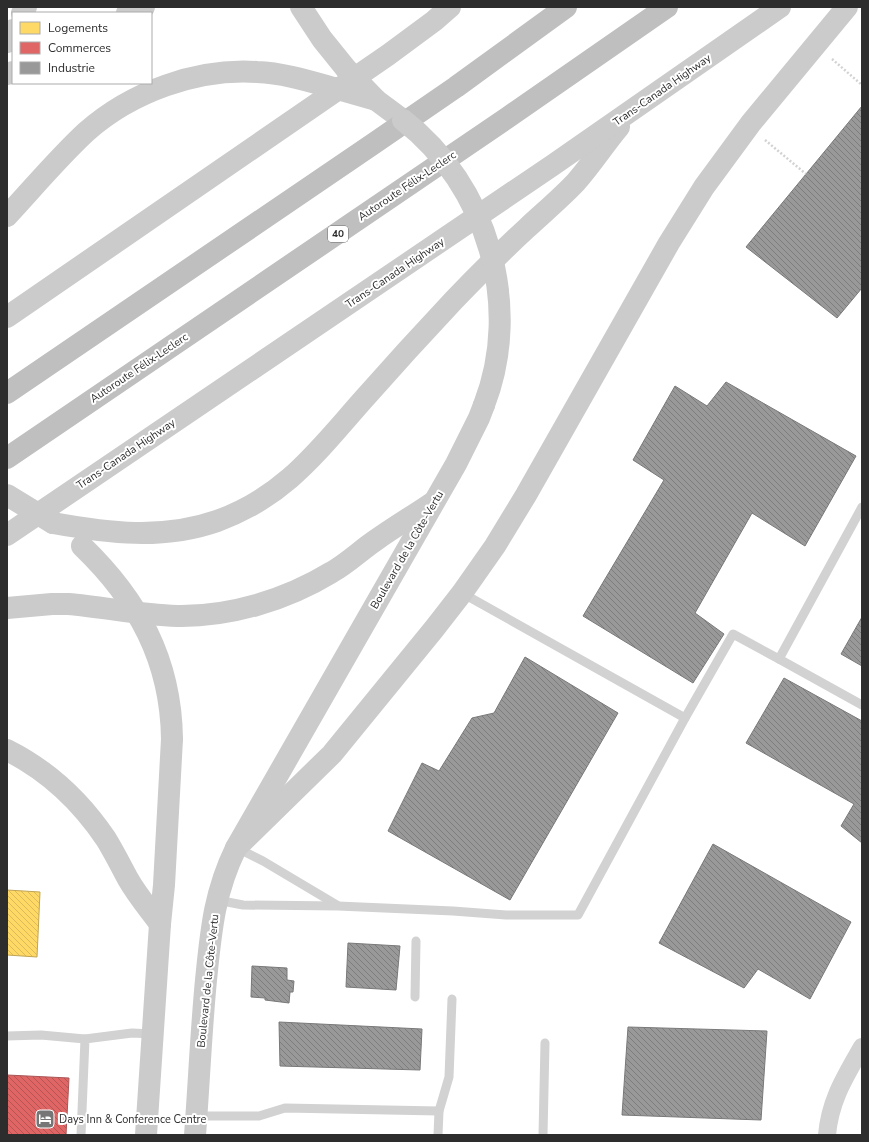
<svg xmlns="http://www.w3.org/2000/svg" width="869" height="1142" viewBox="0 0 869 1142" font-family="'Nunito Sans',sans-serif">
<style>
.homes{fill:url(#homes-back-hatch);stroke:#c0a555}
.shops{fill:url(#shops-back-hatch);stroke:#a55}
.industry{fill:url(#industry-back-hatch);stroke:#797979}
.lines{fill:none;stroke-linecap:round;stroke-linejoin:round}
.path{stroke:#d2d2d2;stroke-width:2.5;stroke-dasharray:2 2;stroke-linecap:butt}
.lane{stroke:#d2d2d2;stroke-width:9}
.street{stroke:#d2d2d2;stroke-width:18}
.secondary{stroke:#cbcbcb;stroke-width:22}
.highway{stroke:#bfbfbf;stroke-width:22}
.secondary-bridge{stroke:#cbcbcb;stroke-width:22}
.labels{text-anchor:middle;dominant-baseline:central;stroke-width:4;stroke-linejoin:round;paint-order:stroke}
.shield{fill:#fff;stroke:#6c6c6c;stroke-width:1}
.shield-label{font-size:10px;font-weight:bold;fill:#2d2d2d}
.street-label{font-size:11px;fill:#2d2d2d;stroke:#fff}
.poi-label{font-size:11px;fill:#2d2d2d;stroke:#fff;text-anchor:start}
</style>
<defs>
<pattern id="homes-back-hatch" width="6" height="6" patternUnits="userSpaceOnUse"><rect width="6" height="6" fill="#ffd966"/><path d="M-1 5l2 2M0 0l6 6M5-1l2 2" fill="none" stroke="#dbbb59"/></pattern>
<pattern id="shops-back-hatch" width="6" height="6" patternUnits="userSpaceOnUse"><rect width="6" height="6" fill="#e06666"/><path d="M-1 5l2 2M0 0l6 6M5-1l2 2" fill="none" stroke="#b65454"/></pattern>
<pattern id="industry-back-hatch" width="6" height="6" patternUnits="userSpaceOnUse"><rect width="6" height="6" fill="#999"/><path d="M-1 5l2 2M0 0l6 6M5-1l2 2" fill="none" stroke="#7d7d7d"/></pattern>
</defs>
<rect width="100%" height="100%" fill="#fff"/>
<polygon class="homes" points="7,890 40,892 37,957 7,955"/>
<polygon class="shops" points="7,1075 69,1078 66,1135 12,1135 7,1134"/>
<g class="industry">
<polygon points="862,106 862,288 837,318 746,247"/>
<polygon points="726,382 856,456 805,546 752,513 695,613 724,634 693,683 583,616 664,480 633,460 675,386 707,406"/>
<polygon points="862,617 862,666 841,654"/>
<polygon points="525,657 618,713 510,900 388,831 422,763 439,771 472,718 494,713"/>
<polygon points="784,678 862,721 862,843 841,826 854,804 746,743"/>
<polygon points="713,844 851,922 810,999 758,969 744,988 659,943"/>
<polygon points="348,943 400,946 396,990 346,987"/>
<polygon points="252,966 287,968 287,980 294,981 293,992 290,992 289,1003 265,1000 265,998 251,997"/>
<polygon points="279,1022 422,1029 420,1070 280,1066"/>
<polygon points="628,1027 767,1031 761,1120 622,1115"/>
</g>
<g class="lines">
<g class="path">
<polyline points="832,59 862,85"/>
<polyline points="765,140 806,174"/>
</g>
<g class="lane">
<polyline points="862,507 779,659 862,705"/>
<polyline points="462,593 685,718"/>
<polyline points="237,848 263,861 337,905"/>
<polyline points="217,900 243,905 338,906 453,911 506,915 578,915 685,718 733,634 779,659"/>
<polyline points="415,997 416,941"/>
<polyline points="7,1036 41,1035 85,1039"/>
<polyline points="196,1116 259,1116 285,1108 439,1111"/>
<polyline points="81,1135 85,1039 132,1033 153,1034"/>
<polyline points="438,1135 439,1111 449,1077 452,999"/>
<polyline points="543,1135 545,1043"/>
</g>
<path class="street" d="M 827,1135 C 830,1100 845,1077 862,1047"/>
<g class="secondary">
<polyline points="301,7 322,39 347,70"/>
<polyline points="22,13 26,7"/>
<polyline points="127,13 144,7"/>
<polyline points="7,42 13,30"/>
<polyline points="7,74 13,72"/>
<polyline points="376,100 403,120"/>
<path d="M 7,216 C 33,188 58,158 86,132 C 131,92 197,68 257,72 C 283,73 309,81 334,88"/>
<polyline points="7,317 388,55 434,21 450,7"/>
<path d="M 53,523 C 108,533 163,540 217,521 C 284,497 317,452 362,401 C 392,367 423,333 454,300 C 478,275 502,251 527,228 C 543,213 561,198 576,182 C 591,165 604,145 619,127"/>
<polyline points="7,535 553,165 780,7"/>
<path d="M 7,608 L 52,604 L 68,604 C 104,607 140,615 177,616 C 230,617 286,600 332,572 C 348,563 361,550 376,540 C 394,527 413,516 432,503"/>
<path d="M 7,750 C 47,770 81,802 106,839 C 114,852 121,866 128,879 C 137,895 149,909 160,924"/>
<polyline points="236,848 332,754 434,629 462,593 495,546 526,495 669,243 704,187 751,123 847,7"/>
<polyline points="146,1135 160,924 164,885 172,739"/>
<path d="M 195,1135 C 199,1083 201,1032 206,980 C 211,931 214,893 236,848 L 456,464 L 479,418 L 484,405"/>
</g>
<g class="highway">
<polyline points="7,393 373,144 456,87 566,7"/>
<polyline points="7,458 507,118 667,7"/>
</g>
<g class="secondary-bridge">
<polyline points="347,70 375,99"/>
<polyline points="334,88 376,100"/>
<path d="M 403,120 C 487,185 523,305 484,405"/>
<polyline points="7,495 53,523"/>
<path d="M 82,546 C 138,600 171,660 172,739"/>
</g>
</g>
<defs>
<g id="hotel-square" transform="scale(1)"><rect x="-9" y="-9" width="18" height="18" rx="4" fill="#767676" stroke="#fff"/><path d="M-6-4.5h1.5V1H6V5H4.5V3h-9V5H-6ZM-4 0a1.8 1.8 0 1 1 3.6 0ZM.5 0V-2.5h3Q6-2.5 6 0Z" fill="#fff"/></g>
</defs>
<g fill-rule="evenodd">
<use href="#hotel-square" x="45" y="1119"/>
</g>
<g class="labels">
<rect class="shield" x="328" y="226" width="20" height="16" rx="3"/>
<g class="shield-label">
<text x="338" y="234">40</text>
</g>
<g class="street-label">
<text transform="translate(662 90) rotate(-35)">Trans-Canada Highway</text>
<text transform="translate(407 186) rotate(-34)">Autoroute Félix-Leclerc</text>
<text transform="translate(395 273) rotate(-34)">Trans-Canada Highway</text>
<text transform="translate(139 368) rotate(-34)">Autoroute Félix-Leclerc</text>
<text transform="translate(126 454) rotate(-34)">Trans-Canada Highway</text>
<text transform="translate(407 550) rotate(-60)">Boulevard de la Côte-Vertu</text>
<text transform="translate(208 981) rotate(-84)">Boulevard de la Côte-Vertu</text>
</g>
<g class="poi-label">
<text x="59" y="1119">Days Inn &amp; Conference Centre</text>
</g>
</g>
<rect width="869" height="1142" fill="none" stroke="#2d2d2d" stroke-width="16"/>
<rect x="12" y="12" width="140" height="72" fill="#ffffff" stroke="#ababab"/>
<rect x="20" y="22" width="20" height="12" fill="#ffd966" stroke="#ababab"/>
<text x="48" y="32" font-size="12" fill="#2d2d2d">Logements</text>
<rect x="20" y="42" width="20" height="12" fill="#e06666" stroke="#ababab"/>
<text x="48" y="52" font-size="12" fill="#2d2d2d">Commerces</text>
<rect x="20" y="62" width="20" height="12" fill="#999999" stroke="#ababab"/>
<text x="48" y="72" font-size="12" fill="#2d2d2d">Industrie</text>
</svg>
